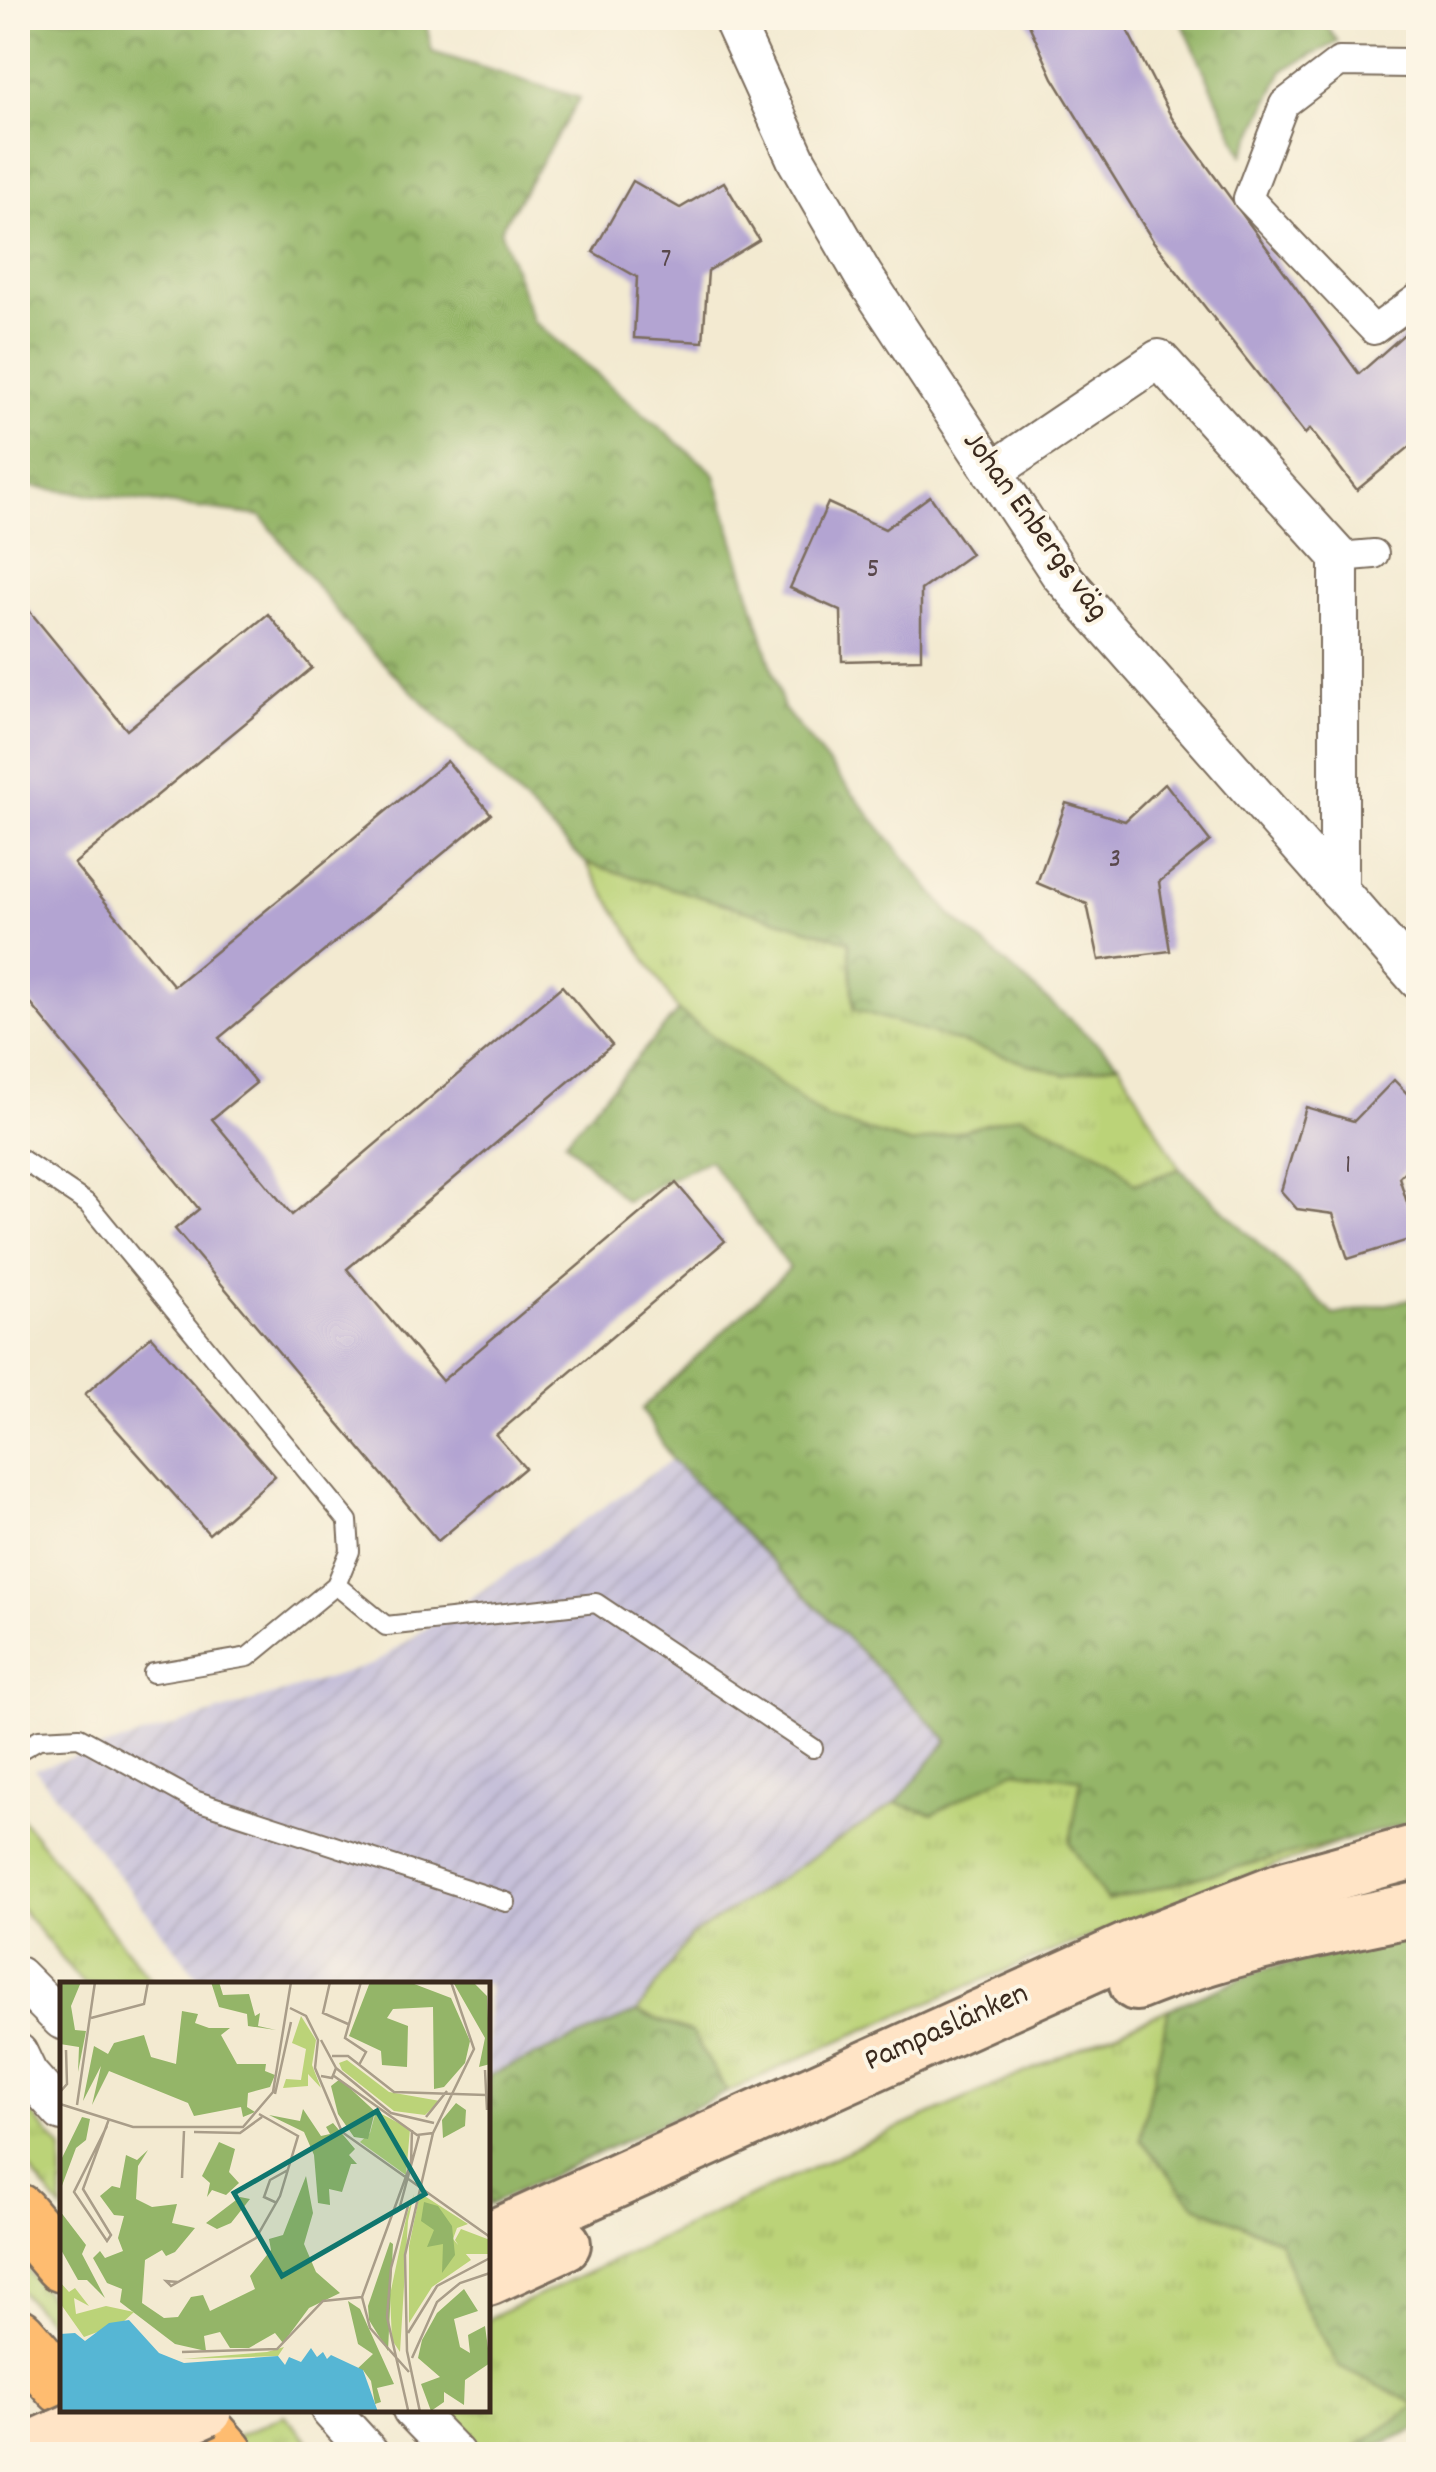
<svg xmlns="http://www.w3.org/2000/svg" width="1436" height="2472" viewBox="0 0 1436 2472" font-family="Dekko,sans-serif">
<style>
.industrial{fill:url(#industrial-furrows)}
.grass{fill:url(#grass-tufts);stroke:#7b7e4b;stroke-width:2.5}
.forest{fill:url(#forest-crowns);stroke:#687043;stroke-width:2.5}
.building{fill:#b3a4d2}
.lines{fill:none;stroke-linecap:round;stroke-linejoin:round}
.service-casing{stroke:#7b6d5d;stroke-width:22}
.pedestrian-casing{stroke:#7b6d5d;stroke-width:32}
.minor-casing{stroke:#7b6d5d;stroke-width:42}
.secondary-casing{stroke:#7b6d5d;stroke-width:58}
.motorway-casing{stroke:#7b6d5d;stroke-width:60}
.service{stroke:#fff;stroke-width:18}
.pedestrian{stroke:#fff;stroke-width:28}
.minor{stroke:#fff;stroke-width:38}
.secondary{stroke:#ffe4c6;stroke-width:52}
.motorway{stroke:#febc70;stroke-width:55}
.secondary-bridge-casing{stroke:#7b6d5d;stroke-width:58;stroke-linecap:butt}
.secondary-bridge{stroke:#ffe4c6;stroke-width:52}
.labels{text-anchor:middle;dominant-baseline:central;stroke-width:8;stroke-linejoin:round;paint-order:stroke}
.number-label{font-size:28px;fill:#59484b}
.street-label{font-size:32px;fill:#3b2a1e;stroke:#fcf5e5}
.inset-road{fill:none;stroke:#a99d89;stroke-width:2.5}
.view{fill:#0f766e;fill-opacity:0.15;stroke:#0f766e;stroke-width:5}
.inset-edge{fill:none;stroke:#3b2a1e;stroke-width:5}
</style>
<defs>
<pattern id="industrial-furrows" width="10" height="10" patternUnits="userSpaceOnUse" patternTransform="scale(2.5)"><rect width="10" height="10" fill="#c6c0d9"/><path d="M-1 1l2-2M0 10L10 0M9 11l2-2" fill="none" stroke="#aba5ba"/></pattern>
<pattern id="grass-tufts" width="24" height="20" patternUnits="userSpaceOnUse" patternTransform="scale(2.5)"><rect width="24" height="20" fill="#bbd378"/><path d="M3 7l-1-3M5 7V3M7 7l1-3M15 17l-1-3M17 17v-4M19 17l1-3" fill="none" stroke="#a2b567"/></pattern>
<pattern id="forest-crowns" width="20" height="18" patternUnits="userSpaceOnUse" patternTransform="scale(2.5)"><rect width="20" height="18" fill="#94b568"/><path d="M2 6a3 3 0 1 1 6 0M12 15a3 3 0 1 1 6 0" fill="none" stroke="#7a9355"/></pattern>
</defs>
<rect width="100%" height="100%" fill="#fcf5e5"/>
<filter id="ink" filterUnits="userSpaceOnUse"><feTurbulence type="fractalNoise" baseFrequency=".01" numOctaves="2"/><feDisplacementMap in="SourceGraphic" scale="20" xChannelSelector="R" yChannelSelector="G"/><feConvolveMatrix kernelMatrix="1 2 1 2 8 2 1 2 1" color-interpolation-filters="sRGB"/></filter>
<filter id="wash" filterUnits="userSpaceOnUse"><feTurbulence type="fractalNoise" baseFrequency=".0048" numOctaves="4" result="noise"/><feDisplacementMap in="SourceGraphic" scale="40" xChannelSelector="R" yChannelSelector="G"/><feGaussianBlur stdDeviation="2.25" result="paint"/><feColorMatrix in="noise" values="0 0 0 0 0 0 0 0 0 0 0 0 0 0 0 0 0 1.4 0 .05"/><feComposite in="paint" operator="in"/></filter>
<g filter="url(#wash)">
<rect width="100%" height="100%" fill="#f3ead1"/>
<polygon class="industrial" points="672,1460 948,1741 896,1803 692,1936 637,2012 488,2076 488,1984 203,1984 35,1769 374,1664"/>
<g class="grass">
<polygon points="586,863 849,941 1065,1075 1119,1063 1180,1169 1135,1184 1109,1157 1020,1115 913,1144 827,1119 678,1011"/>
<path d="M 1015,1770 L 1081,1779 L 1070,1844 L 1107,1901 L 1363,1834 C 1148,1911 933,1995 727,2092 L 692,2033 L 637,2012 L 691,1936 L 896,1803 L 933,1814 Z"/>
<polygon points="18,1814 154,1984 83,1984 18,1905"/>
<polygon points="1169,2009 1140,2139 1195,2205 1279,2240 1302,2302 1339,2366 1418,2405 1346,2454 479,2454 436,2410 488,2410 488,2319 874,2139"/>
<polygon points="18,2097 62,2150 62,2210 18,2155"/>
<polygon points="18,2258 62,2314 61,2334 18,2289"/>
<polygon points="284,2415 321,2454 248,2454 234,2438"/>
</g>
<g class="forest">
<polygon points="18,18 425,18 432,52 580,98 500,230 533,321 714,473 784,709 951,915 1119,1063 1065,1075 854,1009 849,941 586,863 357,637 261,516 18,485"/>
<polygon points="1180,18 1321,18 1338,42 1283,70 1243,155"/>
<polygon points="678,1011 827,1119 913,1144 1019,1115 1109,1157 1135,1184 1180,1169 1334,1315 1418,1298 1418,1821 1107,1901 1070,1844 1081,1779 1015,1770 933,1814 896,1803 948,1740 672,1460 642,1409 790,1268 709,1160 625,1201 565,1141"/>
<polygon points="1418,1936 1418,2428 1358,2454 1346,2454 1417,2405 1339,2366 1302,2302 1279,2240 1195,2205 1140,2139 1169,2009 1264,1969"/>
<polygon points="637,2012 692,2033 727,2092 488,2205 488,2076"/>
</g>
<g id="blocks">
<g class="building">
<polygon points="1026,18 1121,18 1172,118 1359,374 1418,322 1418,440 1357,490 1310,429 1305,434 1153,241 1053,78"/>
<polygon points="633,181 680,208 724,182 759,240 708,271 703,342 634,338 637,277 593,252"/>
<polygon points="930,496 971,554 921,590 921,659 842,661 841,611 790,588 828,503 885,529"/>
<polygon points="18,597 127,730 268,614 312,668 74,864 174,986 447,761 491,814 219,1038 256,1083 212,1119 292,1215 562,986 612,1045 347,1269 442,1381 676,1183 725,1241 496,1435 525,1468 438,1541 175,1229 199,1209 18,988"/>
<polygon points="1165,783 1210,841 1159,882 1170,951 1099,960 1087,904 1037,883 1066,803 1125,821"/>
<polygon points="1394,1080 1418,1105 1418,1158 1399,1177 1418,1237 1348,1259 1333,1214 1297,1209 1281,1191 1306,1107 1354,1121"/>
<polygon points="151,1336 275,1476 209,1534 85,1394"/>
</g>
</g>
</g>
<g filter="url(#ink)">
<use href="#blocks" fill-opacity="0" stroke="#7b6d5d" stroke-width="2.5"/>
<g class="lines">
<g class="service-casing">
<g id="service">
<polyline points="18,1157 88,1204 348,1521 350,1551 336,1585 248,1657 153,1673"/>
<polyline points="336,1585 386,1626 596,1603 813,1748"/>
<polyline points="18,1751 39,1739 79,1737 194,1800 506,1902"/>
</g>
</g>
<g class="pedestrian-casing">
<g id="pedestrian">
<polyline points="1418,70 1410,63 1339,62 1284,104 1248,198 1374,330 1418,298"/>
<polyline points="1339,557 1374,554"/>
</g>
</g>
<g class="minor-casing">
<g id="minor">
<polyline points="732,18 797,161 863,275 1060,574 1418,980"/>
<polyline points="992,472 1159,359 1339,557 1339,891"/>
<polyline points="18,1976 62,2020"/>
<polyline points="18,2053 28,2074 62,2112"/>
<polyline points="330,2410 370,2454"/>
<polyline points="412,2410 455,2454"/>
</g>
</g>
<g class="secondary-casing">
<g id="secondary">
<path d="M 1136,1984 C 1226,1947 1323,1929 1418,1909"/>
<polyline points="488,2239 1129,1949 1287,1887 1418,1851"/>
<polyline points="488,2279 564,2244"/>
</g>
</g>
<g class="motorway-casing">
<g id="motorway">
<polyline points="18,2212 62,2264"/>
<polyline points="18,2336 62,2386"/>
<polyline points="187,2410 226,2454"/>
</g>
</g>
<use href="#service" class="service"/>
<use href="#pedestrian" class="pedestrian"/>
<use href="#minor" class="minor"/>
<use href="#secondary" class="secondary"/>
<use href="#motorway" class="motorway"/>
<g class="secondary-bridge-casing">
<g id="secondary-bridge">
<polyline points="19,2454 117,2410"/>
<polyline points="108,2454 206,2410"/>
</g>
</g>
<use href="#secondary-bridge" class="secondary-bridge"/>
</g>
</g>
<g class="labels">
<g class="number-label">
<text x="666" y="261">7</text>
<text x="873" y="571">5</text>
<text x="1115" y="861">3</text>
<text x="1348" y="1167">1</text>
</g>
<g class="street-label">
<text transform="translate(1034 527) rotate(54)">Johan Enbergs väg</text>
<text transform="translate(947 2029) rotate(-24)">Pampaslänken</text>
</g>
</g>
<g transform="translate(60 1982)">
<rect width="430" height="430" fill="#f3ead1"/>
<path d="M 241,34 L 256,58 L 252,83 L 261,106 L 248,92 L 248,104 L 223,106 L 226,97 L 241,98 L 246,67 L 232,61 ZM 287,78 L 329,110 L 380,119 L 365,133 L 334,129 L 282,88 L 279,81 ZM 316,129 L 350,147 L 346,193 L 300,160 L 310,151 ZM 360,211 L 408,242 L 397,246 L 393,257 L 411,278 L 372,305 L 349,341 L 349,264 ZM 354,212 L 348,239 L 340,370 L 332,358 L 330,313 L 347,232 ZM 401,247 L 430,258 L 430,272 L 404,272 L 395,258 ZM 224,365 L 218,374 L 122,377 L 207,370 Z" fill="#bbd378"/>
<path d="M 0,0 L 21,0 L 11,24 L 15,48 L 26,49 L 18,90 L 19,65 L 0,62 ZM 151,0 L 159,0 L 163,13 L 189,12 L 195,34 L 200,31 L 198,44 L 216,48 L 188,44 L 187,32 L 159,25 ZM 310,0 L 349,0 L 391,16 L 410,59 L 405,81 L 384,105 L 374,107 L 373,25 L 333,27 L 327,36 L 348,44 L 347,85 L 322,83 L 321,69 L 289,54 ZM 393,0 L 415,2 L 427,14 L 430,82 L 419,85 L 425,56 ZM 122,29 L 138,32 L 135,41 L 149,46 L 170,46 L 161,53 L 177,82 L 206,82 L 205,89 L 215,93 L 210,105 L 188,111 L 187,125 L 195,130 L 183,135 L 181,125 L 134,134 L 128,121 L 49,89 L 32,123 L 41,84 L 23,119 L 34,64 L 48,72 L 54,61 L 84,53 L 91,75 L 116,82 ZM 280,97 L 321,135 L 314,133 L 308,157 L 294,155 L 278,132 L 271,104 ZM 396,121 L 406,128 L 405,144 L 383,156 L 382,138 ZM 243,127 L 261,154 L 270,152 L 266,145 L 273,141 L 295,167 L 289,173 L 297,182 L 291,182 L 282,210 L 269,207 L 270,223 L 258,221 L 254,173 L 244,150 L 209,133 L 240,139 ZM 22,135 L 30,137 L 26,158 L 16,166 L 0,209 L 0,180 ZM 159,160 L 175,167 L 169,190 L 179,201 L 166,213 L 152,208 L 147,215 L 150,201 L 142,194 ZM 88,168 L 78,184 L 76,217 L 92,225 L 117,222 L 112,241 L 135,246 L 115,270 L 106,274 L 102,268 L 85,278 L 82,321 L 104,336 L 118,335 L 131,315 L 143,313 L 150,329 L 195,307 L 190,294 L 211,268 L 209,257 L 223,253 L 246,194 L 253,231 L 244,262 L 256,290 L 280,311 L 249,326 L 223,361 L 215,351 L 189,366 L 170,366 L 160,350 L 144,354 L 146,369 L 115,362 L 60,320 L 62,307 L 47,301 L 33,276 L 40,269 L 45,276 L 63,269 L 58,256 L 64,234 L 54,233 L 40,214 L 52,204 L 60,206 L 66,173 L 77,178 ZM 180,215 L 190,217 L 171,241 L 157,247 L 146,241 ZM 364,220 L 378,224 L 392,244 L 395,273 L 382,291 L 383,262 L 367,265 L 374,248 L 361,239 ZM 0,229 L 26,263 L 22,272 L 45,316 L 27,298 L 18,298 L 0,266 ZM 330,260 L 333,262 L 328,369 L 309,338 L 308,324 ZM 404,307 L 418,329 L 394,337 L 400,365 L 410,371 L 408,353 L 425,344 L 430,381 L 405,398 L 404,423 L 384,410 L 384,420 L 371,429 L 361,402 L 380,395 L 358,376 L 362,358 L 377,331 ZM 288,319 L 300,327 L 334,402 L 317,406 L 321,420 L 315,422 L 311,399 L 303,388 L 295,389 L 313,372 L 298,362 Z" fill="#94b568"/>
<path d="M 0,300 L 9,310 L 15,306 L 29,324 L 14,316 L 16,332 L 46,324 L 74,330 L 62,341 L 24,355 L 0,321 Z" fill="#bbd378"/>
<path d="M 69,338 L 99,371 L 124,381 L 218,374 L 225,383 L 229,375 L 241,380 L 251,366 L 257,375 L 263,370 L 267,377 L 271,373 L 303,388 L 318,430 L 0,430 L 0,352 L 15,351 L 25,359 L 49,341 Z" fill="#56b6d4"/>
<path class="inset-road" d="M 270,0 L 263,31 L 288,42M 230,26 L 246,34 L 258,58 L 255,86 L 282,150 L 430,255M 31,36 L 84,22 L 88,0M 261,58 L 276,86 L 272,96 L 261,94M 272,74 L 288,74 L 334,110 L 426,113M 299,83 L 306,70 L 285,56 L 301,0M 276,86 L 331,131 L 374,141M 425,88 L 427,128M 274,94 L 357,153 L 373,151 L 414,67 L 391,0M 0,110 L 7,102 L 6,68M 215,112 L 231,40M 0,122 L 73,145 L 183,145 L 213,110 L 231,0M 17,123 L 35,0M 366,135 L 387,109M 47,144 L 14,210 L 47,259 L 51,253 L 23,207 L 49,137M 134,150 L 180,151 L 202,135M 122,196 L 124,149M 217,221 L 204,215 L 210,198 L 228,188M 348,224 L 331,286 L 327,335 L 348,428M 339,228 L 359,154M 118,300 L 106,299 L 111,304 L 196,256 L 220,214 L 238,154 L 199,132M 348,351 L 377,304 L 430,276M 122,370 L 217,367 L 263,319 L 302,315M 352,376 L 377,320 L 400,301 L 430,291M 349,390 L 310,346 L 302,315 L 351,181 L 352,148M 360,430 L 347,369 L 345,273 L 373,151"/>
<path class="view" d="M 317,129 L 365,212 L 222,294 L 174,211 Z"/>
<rect width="430" height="430" class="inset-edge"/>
</g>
<rect width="1436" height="2472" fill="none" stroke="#fcf5e5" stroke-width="60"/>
</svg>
